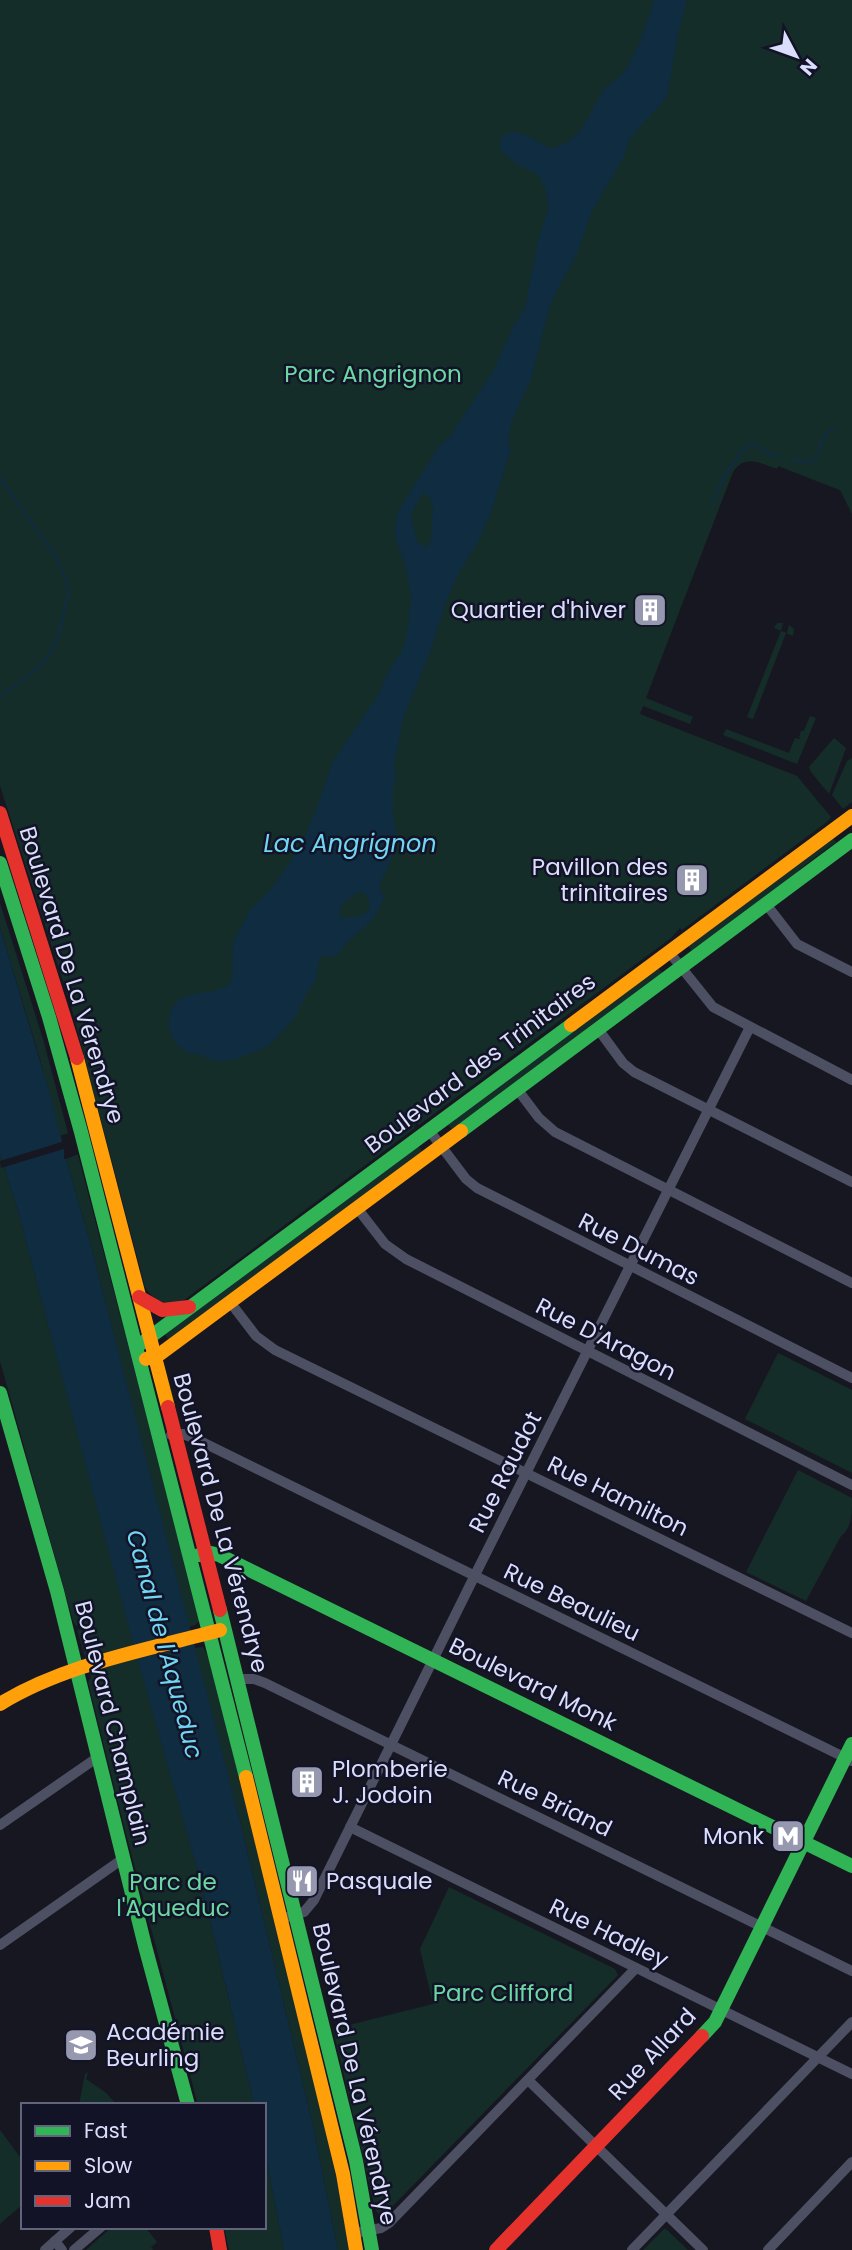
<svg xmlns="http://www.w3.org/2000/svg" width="852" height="2250" viewBox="0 0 852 2250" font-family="Poppins,sans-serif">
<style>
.green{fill:#152d28}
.water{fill:#102c40;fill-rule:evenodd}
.pier{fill:#171722}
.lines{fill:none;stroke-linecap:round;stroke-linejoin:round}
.stream{stroke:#102c40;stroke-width:2.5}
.street{stroke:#4c5062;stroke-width:10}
.fast{stroke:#30b455;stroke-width:14}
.slow{stroke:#ff9f0a;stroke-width:14}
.jam{stroke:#e5322d;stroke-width:14}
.labels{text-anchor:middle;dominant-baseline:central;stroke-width:5;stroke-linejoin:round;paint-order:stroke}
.park-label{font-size:23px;fill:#6bd8a3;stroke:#121327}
.poi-label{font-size:23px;fill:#dadefc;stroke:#121327;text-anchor:end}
.street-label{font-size:23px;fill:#dadefc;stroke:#121327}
.water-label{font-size:24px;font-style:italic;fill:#70d6f4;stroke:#121327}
</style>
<rect width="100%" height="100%" fill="#171722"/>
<g class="green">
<path d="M 0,0 L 852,0 L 852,514 L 840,490 L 837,489 L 778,466 L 777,469 C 760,463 745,454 733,472 L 646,698 L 693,717 L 690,724 L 643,706 L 640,714 L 797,776 L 831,817 L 828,821 L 682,930 L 680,928 L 671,938 L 419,1125 L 417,1123 L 414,1126 L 415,1128 L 184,1300 C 168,1306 154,1302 145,1287 L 71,1006 L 0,786 Z"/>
<polygon points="777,623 783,623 781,631 787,633 789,625 794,629 793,636 786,633 753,719 747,717 781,631 774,628"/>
<polygon points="810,716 816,718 797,764 723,735 726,729 789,753 795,738 801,739 799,737 801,731 804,731"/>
<polygon points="834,738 846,748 829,794 811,772 809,767"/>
<polygon points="852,758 852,802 843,809 832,795 847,761"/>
<polygon points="831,836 836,842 801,868 788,882 693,953 687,944"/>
<polygon points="0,903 43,1039 68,1133 60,1136 40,1059 0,928"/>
<polygon points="657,966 664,975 453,1131 446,1122"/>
<polygon points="417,1144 424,1153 170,1342 164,1333"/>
<polygon points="0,1154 17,1208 134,1643 202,1887 254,2105 196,2105 195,2102 197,2101 126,1834 88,1682 91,1677 77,1630 81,1629 80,1625 76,1626 73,1621 0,1361"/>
<polygon points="76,1155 78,1155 94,1216 200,1620 195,1625 189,1627 90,1242 66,1159"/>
<polygon points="778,1353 852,1390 852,1473 745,1419"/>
<path d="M 798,1470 L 852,1498 C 852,1512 852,1528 841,1536 L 806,1601 L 746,1572 Z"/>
<polygon points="203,1647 210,1660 325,2128 338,2186 349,2250 338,2250 313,2125 240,1821 194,1648"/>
<polygon points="449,1887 615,1969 618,1975 387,2212 379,2214 375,2209 333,2029 433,2004 420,1949"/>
<polygon points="88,2072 86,2079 105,2092 117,2105 79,2105 85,2074"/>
<polygon points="0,2130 23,2161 23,2204 0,2224"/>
<polygon points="264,2148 284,2250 229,2250 224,2227 264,2227"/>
<polygon points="112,2227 145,2227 157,2242 151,2247 153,2250 86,2250"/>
<polygon points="664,2229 666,2229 688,2250 643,2250"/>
</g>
<g class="water">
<path d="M 654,0 L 687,0 L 678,34 L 667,97 L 630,138 L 623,158 L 592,211 L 577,254 L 556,292 L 549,309 L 531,379 L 511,423 L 508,443 L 511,449 L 491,512 L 478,542 L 458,574 L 446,602 L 429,655 L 403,719 L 394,765 L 396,780 L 393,790 L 393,813 L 397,836 L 396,845 L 389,866 L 379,885 L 384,897 C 373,930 352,931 338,955 L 332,957 L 320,956 L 316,980 L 308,991 L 295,1017 L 269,1046 L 231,1061 L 213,1061 L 197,1053 L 192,1055 C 179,1048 170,1040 169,1025 C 167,986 206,998 228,986 L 232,977 L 233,944 L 238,932 L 251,909 L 273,886 L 300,848 L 318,805 L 333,761 L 378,695 L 387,674 L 403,649 L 408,629 L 411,594 L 405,565 L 395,536 L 397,513 L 439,446 L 450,436 L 493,371 L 513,327 L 525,308 L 539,237 L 548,210 L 546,190 L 538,175 L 517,164 L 500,150 L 500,139 C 515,122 534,141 549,148 C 579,146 590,113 602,92 C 607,83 616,82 622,74 C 633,62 650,17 654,0 ZM 423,492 L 431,500 L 433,507 L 431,540 L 427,548 L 417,541 L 411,514 ZM 360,891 C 368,894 371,902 369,910 C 363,916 350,920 341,917 L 339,912 L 344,902 Z"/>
<polygon points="0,928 50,1094 64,1149 64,1159 66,1159 90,1242 240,1821 313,2125 338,2250 284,2250 264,2148 264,2105 254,2105 202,1887 133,1643 17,1208 0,1154"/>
</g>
<polygon class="pier" points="65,1141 67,1148 1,1168 0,1161"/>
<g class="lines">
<g class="stream">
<path d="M 793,460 C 833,471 808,434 837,428"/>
<polyline points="0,478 54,554 67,581 68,594 58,638 47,658 32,673 0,696"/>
<polyline points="713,502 725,474 748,444 754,443 767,453 778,456"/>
</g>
<g class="street">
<polyline points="766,904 797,944 852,972"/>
<polyline points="669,952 713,1007 852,1080"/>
<polyline points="598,1029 623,1063 634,1072 852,1182"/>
<polyline points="517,1089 539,1118 555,1132 852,1283"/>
<polyline points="429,1130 466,1179 477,1188 852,1378"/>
<polyline points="357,1208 385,1244 406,1259 852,1485"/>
<polyline points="230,1302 256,1336 275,1350 852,1633"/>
<polyline points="171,1435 183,1434 196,1439 852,1761"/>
<polyline points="238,1679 254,1679 265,1683 852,1971"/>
<polyline points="0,1825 98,1757"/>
<polyline points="350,1827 852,2074"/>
<polyline points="281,1919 304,1912 314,1900 478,1569 750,1027"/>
<polyline points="0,1945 124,1858"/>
<polyline points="528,2080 703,2250"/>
<polyline points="354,2233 381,2228 389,2223 636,1968"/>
<polyline points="55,2241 62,2250"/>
<polyline points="45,2250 71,2227"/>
<polyline points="74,2250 101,2227"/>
<polyline points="632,2250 852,2022"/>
<polyline points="768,2250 852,2162"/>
</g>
<g class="fast">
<polyline points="0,863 49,1017 81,1132 246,1777"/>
<polyline points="461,1131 852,840"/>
<polyline points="142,1343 571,1025"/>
<polyline points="0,1393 57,1591 145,1946 188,2105"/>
<polyline points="199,1555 211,1553 219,1555 852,1866"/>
<polyline points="220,1610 356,2161 372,2250"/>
<polyline points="702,2036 715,2022 852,1744"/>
</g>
<g class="slow">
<polyline points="571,1025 852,816"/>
<polyline points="77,1058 168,1407"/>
<polyline points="146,1359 160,1354 461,1131"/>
<path d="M 0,1704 C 65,1664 147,1650 220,1630"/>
<polyline points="246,1777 343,2174 356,2250"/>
</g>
<g class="jam">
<polyline points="0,813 77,1058"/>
<polyline points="139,1297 162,1310 189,1307"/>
<polyline points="168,1407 220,1610"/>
<polyline points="216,2227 220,2250"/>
<polyline points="496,2250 702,2036"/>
</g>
</g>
<defs>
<g id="building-square" transform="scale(1.75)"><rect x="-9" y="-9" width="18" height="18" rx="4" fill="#9698b0" stroke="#121327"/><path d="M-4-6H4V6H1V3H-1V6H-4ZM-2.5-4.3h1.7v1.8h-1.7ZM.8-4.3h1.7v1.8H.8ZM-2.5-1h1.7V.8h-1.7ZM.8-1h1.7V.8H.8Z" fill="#fff"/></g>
<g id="metro-square" transform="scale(1.75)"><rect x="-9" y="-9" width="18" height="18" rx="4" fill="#9698b0" stroke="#121327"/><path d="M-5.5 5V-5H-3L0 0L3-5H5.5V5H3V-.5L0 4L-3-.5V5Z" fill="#fff"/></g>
<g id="restaurant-square" transform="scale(1.75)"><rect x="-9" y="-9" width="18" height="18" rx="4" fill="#9698b0" stroke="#121327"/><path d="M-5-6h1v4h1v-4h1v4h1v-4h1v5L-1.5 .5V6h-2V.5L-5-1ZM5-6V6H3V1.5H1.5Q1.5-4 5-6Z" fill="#fff"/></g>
<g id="school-square" transform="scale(1.75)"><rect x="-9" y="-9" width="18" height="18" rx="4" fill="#9698b0" stroke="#121327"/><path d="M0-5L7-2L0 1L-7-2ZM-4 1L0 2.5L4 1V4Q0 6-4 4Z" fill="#fff"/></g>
</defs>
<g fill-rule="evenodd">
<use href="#building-square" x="650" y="610"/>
<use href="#building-square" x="692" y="880"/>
<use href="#building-square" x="307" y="1782"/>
<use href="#metro-square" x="788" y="1836"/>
<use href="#restaurant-square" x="302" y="1881"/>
<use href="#school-square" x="81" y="2045"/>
</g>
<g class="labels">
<g class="park-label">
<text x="373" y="374">Parc Angrignon</text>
<text x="173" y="1882">Parc de<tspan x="173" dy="26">l'Aqueduc</tspan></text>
<text x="503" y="1993">Parc Clifford</text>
</g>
<g class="poi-label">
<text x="626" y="610">Quartier d'hiver</text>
<text x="668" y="867">Pavillon des<tspan x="668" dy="26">trinitaires</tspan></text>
<text x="332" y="1769" text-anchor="start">Plomberie<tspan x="332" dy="26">J. Jodoin</tspan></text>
<text x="764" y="1836">Monk</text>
<text x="326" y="1881" text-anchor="start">Pasquale</text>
<text x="106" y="2032" text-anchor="start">Académie<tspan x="106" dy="26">Beurling</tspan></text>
</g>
<g class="street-label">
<text transform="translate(72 975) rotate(73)">Boulevard De La Vérendrye</text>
<text transform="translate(480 1063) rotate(-37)">Boulevard des Trinitaires</text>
<text transform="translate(639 1249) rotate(27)">Rue Dumas</text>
<text transform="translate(606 1339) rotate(27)">Rue D'Aragon</text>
<text transform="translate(505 1472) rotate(-63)">Rue Raudot</text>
<text transform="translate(618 1496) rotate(26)">Rue Hamilton</text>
<text transform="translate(221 1523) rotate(75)">Boulevard De La Vérendrye</text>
<text transform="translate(572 1602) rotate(26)">Rue Beaulieu</text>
<text transform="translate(533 1684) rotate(26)">Boulevard Monk</text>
<text transform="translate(113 1723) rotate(76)">Boulevard Champlain</text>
<text transform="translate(555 1803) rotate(26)">Rue Briand</text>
<text transform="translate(609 1933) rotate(26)">Rue Hadley</text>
<text transform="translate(652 2054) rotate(-47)">Rue Allard</text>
<text transform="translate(355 2074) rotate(77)">Boulevard De La Vérendrye</text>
</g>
<g class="water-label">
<text x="350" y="843">Lac Angrignon</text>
<text transform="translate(165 1644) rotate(75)">Canal de l'Aqueduc</text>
</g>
</g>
<rect x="21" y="2103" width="245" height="126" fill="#121327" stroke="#62647c" stroke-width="2"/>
<rect x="35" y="2126" width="35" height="10" fill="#30b455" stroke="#62647c" stroke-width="2"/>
<text x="84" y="2138" font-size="21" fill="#dadefc">Fast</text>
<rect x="35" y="2161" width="35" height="10" fill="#ff9f0a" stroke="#62647c" stroke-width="2"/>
<text x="84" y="2173" font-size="21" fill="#dadefc">Slow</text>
<rect x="35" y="2196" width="35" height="10" fill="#e5322d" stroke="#62647c" stroke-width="2"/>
<text x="84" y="2208" font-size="21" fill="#dadefc">Jam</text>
<g transform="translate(796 56) rotate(131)" stroke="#121327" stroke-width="5" paint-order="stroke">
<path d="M0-5L12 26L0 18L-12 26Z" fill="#dadefc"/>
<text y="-10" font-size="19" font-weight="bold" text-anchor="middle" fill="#dadefc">N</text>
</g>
</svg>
